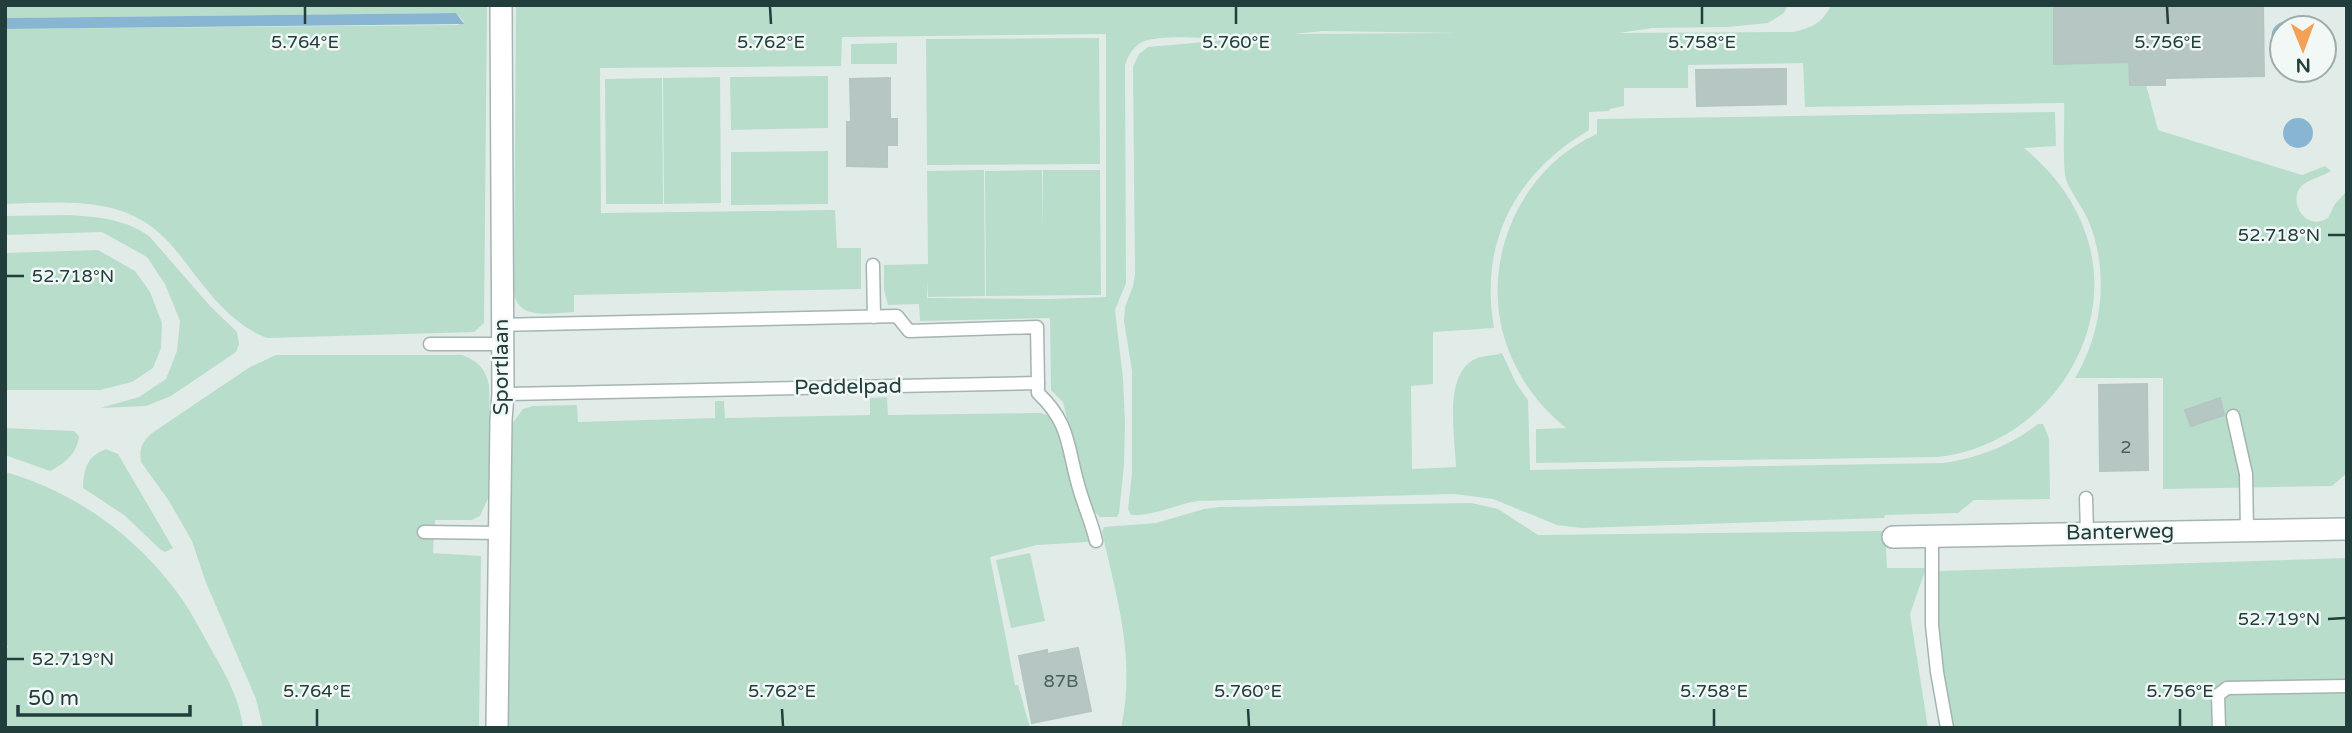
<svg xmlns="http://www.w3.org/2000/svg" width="2352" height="733" viewBox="0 0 2352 733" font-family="'Varela Round',sans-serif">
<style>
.green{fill:#b9ddcb;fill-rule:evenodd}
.water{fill:#88b6d2}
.building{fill:#b6c7c3;stroke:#b3c6c2;stroke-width:2}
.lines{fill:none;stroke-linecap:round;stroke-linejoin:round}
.service-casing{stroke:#a4b4b2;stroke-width:15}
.minor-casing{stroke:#a4b4b2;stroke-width:24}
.service{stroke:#fff;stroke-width:12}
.minor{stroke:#fff;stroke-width:21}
.ticks{fill:none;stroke:#213d3c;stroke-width:2.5}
.labels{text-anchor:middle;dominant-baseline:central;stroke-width:5;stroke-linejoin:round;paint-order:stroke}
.number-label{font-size:18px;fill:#46605e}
.street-label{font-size:21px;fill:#213d3c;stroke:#f1f8f6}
.ticks-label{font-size:18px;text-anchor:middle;fill:#213d3c;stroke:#f1f8f6;stroke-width:5;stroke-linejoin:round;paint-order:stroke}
</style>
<rect width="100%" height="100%" fill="#e1ece9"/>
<g class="green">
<path d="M 5,5 L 487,5 L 484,323 L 474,332 L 267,338 C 236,326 215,301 195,275 C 180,255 165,234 143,221 C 103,197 50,203 5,204 L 5,29 L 458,25 L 464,22 L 456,13 L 5,18 Z"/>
<path d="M 516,5 L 1788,5 L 1784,13 L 1768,23 L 1727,27 L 1652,28 L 1619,33 L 1793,32 C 1811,28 1823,23 1831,5 L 2238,5 L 2142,69 L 2158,130 L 2302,175 L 2325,166 L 2331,171 C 2323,176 2311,179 2304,184 C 2286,197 2303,233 2328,218 L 2335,204 L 2347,191 L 2347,473 L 2332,486 L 2163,489 L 2163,378 L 2075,378 C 2103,332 2109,272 2089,222 C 2084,209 2069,190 2066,179 C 2062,162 2065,122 2064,103 L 1805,107 L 1803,63 L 1688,65 L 1688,88 L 1624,88 L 1624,106 L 1610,109 L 1609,111 L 1589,112 L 1589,130 C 1515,174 1479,242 1494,328 L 1433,332 L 1433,384 L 1411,386 L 1412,469 L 1456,467 C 1455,438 1443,374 1475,359 C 1483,355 1493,356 1502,353 L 1516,383 L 1528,400 L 1530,470 L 1943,463 C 1979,458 2009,446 2038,424 L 2043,424 L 2049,438 L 2050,499 L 1974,500 L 1958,513 L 1885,515 L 1884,518 L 1581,528 L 1557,525 L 1493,499 L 1455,494 L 1198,501 C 1176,504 1156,516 1131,515 L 1128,509 L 1132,473 L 1132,371 L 1124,321 L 1125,307 L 1133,286 L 1135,274 L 1133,67 L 1139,54 L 1148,47 L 1227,40 C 1207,38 1160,34 1142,42 C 1133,47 1128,56 1125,65 L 1126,283 L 1115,310 L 1123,378 L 1125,423 L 1124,465 L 1119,513 L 1117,517 L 1100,517 L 1093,510 L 1082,480 L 1063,402 L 1051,390 L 1050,318 L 920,321 L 919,304 L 888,305 L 884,289 L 884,265 L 928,264 L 927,171 L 984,170 L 985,296 L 928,297 L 927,281 L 927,298 L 1050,299 L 1106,297 L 1106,34 L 842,37 L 841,66 L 600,68 L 601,213 L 835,210 L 837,248 L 861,248 L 861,289 L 574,295 L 574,312 C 552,313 517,321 514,292 ZM 1323,31 L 1461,33 L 1294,34 Z"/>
<polygon points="1099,38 1100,164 927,165 926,39"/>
<polygon points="897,43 897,64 851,64 851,44"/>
<polygon points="828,76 828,128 731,130 730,77"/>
<polygon points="720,77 721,203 664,204 663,78"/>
<polygon points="662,78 663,204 606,204 605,79"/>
<path d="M 2055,112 L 2056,146 L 2024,148 C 2048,168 2067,190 2080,219 C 2128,324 2049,445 1938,457 L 1536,463 L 1536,429 L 1566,428 C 1542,408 1523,385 1511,356 C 1475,274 1514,171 1597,134 L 1597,119 Z"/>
<polygon points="828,151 828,204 731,205 731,152"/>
<polygon points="1042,170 1043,232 1043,170 1100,170 1101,295 986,296 985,171"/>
<path d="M 70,215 C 97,217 127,219 150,237 L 210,306 L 237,332 L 239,344 L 236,352 L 171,396 L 146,406 L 100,408 L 139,397 L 166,379 L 177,351 L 180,321 L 165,284 L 147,257 L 102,232 L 5,235 L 5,216 Z"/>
<polygon points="98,250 135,271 150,292 162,323 161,348 153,368 132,382 100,390 5,390 5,253"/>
<path d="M 276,355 L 462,355 C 479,362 485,368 489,385 L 491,492 L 480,516 L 472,520 L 435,520 L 433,553 L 481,556 L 479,728 L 263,728 L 256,699 L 205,580 L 192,541 L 169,501 L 141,462 C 139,448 142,442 152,433 L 250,367 Z"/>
<polygon points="887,397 888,415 1041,413 1047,415 1057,427 1071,485 1089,542 1037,545 990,557 1015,685 1018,685 1030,728 504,728 509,428 523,409 533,406 577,405 578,422 715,418 715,401 724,401 725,418 870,415 870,398"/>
<path d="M 5,428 L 74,431 L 79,436 C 77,454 65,463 50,471 L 5,455 Z"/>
<path d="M 106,449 L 118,454 L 173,548 L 165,552 L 161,550 L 124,515 L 83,488 C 84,467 87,457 106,449 Z"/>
<path d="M 5,472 C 77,492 142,540 184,602 C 194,617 202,633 211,649 C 225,674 240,698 243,728 L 5,728 L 5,649 L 8,647 L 5,640 Z"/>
<path d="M 1471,503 L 1498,509 L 1538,535 L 1885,531 L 1887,568 L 1926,568 L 1910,614 L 1928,728 L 1121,728 C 1136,659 1117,599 1102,532 L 1104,527 L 1156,523 L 1204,509 L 1220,507 Z"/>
<polygon points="1030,553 1045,621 1011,628 996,560"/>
<path d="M 2347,558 L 2347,728 L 1952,728 C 1943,675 1934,625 1939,571 Z"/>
</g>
<g class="water">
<polygon points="456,13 464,24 5,29 5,18"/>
<path d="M 2285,21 L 2295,23 L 2299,28 L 2282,28 L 2282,50 L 2273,43 C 2269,32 2274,24 2285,21 Z"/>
<circle cx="2298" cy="133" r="15"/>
</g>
<g class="building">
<polygon points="2054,5 2263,5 2264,76 2165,78 2165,85 2130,85 2129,62 2054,64"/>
<polygon points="1786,69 1786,104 1697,106 1696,70"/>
<polygon points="890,78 890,119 897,119 897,145 887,145 887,167 847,166 847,122 851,122 850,79"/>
<polygon points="2147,384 2148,470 2100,471 2099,385"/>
<polygon points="2220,398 2224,415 2191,426 2185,410"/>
<polygon points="1078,648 1091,711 1032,723 1019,656 1047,650 1047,654"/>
</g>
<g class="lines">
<g class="service-casing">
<g id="service">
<polyline points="873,265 874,317"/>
<polyline points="502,325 897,316 909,331 1037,327 1038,383"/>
<polyline points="430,344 502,344"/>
<path d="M 503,394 L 1038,383 L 1038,393 C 1071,424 1067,448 1079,488 C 1084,506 1092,523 1096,541"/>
<polyline points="2233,416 2246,474 2247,530"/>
<polyline points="2086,498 2087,533"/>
<polyline points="424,532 499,533"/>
<polyline points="1932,536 1932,625 1937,672 1947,728"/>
<polyline points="2219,728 2218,695 2227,688 2347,686"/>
</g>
</g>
<g class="minor-casing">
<g id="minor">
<polyline points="1893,537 2347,529"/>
<polyline points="497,728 501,420 503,394 501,5"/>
</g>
</g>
<use href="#service" class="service"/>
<use href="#minor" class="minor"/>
</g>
<path class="ticks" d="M 305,7 L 305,24M 770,7 L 771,24M 1236,7 L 1236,24M 1702,7 L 1702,24M 2167,7 L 2168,24M 2328,235 L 2345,235M 7,276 L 24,276M 2328,619 L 2345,618M 7,659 L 24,659M 317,709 L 317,726M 782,709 L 783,726M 1248,709 L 1249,726M 1714,709 L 1714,726M 2180,709 L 2180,726"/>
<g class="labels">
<g class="number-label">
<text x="2126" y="447">2</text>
<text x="1061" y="681">87B</text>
</g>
<g class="street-label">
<text transform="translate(501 367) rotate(-90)">Sportlaan</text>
<text transform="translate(848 387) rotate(-1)">Peddelpad</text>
<text transform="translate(2120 532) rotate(-1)">Banterweg</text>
</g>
</g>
<g class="ticks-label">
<text x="305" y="48">5.764°E</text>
<text x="771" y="48">5.762°E</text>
<text x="1236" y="48">5.760°E</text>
<text x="1702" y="48">5.758°E</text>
<text x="2168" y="48">5.756°E</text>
<text x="2279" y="241">52.718°N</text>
<text x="73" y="282">52.718°N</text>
<text x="2279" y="625">52.719°N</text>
<text x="73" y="665">52.719°N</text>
<text x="317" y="697">5.764°E</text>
<text x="782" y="697">5.762°E</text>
<text x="1248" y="697">5.760°E</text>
<text x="1714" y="697">5.758°E</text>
<text x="2180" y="697">5.756°E</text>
</g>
<rect width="2352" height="733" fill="none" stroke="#213d3c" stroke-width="14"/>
<g transform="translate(2303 49) rotate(179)"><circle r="33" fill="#f1f8f6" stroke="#9eadac" stroke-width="2"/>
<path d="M0-5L12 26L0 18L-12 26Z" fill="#f4a156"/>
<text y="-10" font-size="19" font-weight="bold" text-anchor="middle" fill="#213d3c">N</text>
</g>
<path d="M18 705v10h172v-10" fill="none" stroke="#213d3c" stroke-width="3.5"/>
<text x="28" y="705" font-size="21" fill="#213d3c" stroke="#f1f8f6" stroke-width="5" paint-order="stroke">50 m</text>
</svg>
